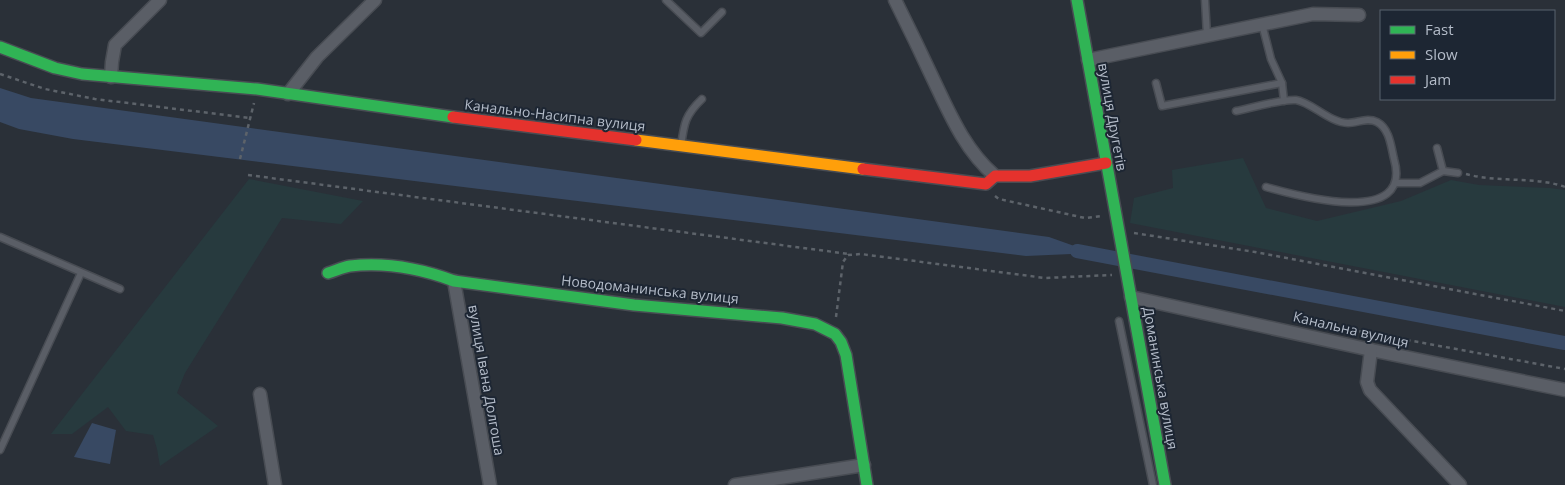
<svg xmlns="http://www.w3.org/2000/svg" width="1565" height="485" viewBox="0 0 1565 485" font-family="'Open Sans',sans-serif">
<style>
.green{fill:#273a3e}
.water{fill:#384963}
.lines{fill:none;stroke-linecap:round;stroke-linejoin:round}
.canal{stroke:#384963;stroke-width:14}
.lane-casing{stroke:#484c53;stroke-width:9}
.street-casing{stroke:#484c53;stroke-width:15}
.fast-casing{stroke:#484c53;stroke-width:14}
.slow-casing{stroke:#484c53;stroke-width:14}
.jam-casing{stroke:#484c53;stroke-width:14}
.path{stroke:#5d636a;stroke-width:2.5;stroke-dasharray:4 4;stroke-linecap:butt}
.lane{stroke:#5a5e66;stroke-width:6}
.street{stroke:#5a5e66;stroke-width:12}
.fast{stroke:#30b455;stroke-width:11}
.slow{stroke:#ff9f0a;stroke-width:11}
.jam{stroke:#e5322d;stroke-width:11}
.labels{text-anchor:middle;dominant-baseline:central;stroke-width:4;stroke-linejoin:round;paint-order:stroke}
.street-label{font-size:14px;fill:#b4bcc9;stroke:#1d2633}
</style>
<rect width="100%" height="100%" fill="#2a3038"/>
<g class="green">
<polygon points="1243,158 1266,208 1317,221 1401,201 1451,180 1479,185 1550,188 1565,190 1565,307 1130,223 1134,198 1173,188 1172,170"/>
<polygon points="249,179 363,201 341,224 282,218 185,373 177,393 218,426 160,466 157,449 153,435 126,431 108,407 72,434 51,434"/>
</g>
<g class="water">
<polygon points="0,88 31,98 1049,237 1094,253 1026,256 73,139 19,129 0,122"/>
<polygon points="92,423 116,430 110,464 74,457"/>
</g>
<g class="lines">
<polyline class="canal" points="1077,251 1565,343"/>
<g class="lane-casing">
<g id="lane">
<polyline points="666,0 701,33 722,12"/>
<polyline points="1205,0 1207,35"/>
<polyline points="1262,24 1271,59 1282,83 1284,101"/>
<polyline points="1156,83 1162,106 1282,83"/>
<path d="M 1236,111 C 1251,108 1281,99 1296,100 C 1311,102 1330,123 1348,123 C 1358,123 1367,117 1377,122 C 1390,129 1391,147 1394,159 C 1414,228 1298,196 1266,187"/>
<path d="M 681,146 C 684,124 685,115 702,99"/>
<polyline points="1437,148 1443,171"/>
<polyline points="1397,183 1420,183 1443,171 1458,173"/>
<polyline points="0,237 120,289"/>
<polyline points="1119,321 1153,485"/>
<polyline points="0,450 81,273"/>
</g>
</g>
<g class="street-casing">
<g id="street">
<path d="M 895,0 C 909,28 922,55 935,83 C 951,117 966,151 995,176"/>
<polyline points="1088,60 1313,14 1359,15"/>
<polyline points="111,77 112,62 115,45 160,0"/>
<polyline points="288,94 317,57 375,0"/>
<polyline points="454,281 490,485"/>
<polyline points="1131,297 1371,350 1565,390"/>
<polyline points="1371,350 1367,382 1370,390 1460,485"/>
<polyline points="260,394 275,485"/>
<polyline points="735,485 864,465"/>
</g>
</g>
<g class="fast-casing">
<g id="fast">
<polyline points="1077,0 1165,485"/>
<polyline points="0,47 55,68 82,74 257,89 453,117"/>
<path d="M 328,273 C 335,271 343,267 350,266 C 385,262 422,269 454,281 L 634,305 L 782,318 L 815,324 L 835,334 L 841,342 L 846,355 L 867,485"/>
</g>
</g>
<g class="slow-casing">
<polyline id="slow" points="636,140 863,169"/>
</g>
<g class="jam-casing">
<g id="jam">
<polyline points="453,117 636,140"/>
<polyline points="863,169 986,184 995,176 1030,176 1106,163"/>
</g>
</g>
<g class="path">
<polyline points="0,74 45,89 95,99 250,118"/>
<polyline points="240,159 254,103"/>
<path d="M 1466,174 C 1498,183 1535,176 1565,187"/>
<polyline points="248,175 849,254"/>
<polyline points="995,196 999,199 1085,218 1102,216"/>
<polyline points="1134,233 1255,252 1565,311"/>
<polyline points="836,317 843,262 848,255 861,254 1045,278 1112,275"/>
<polyline points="1320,324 1565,369"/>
</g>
<use href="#lane" class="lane"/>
<use href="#street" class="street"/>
<use href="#fast" class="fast"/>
<use href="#slow" class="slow"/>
<use href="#jam" class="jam"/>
</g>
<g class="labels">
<g class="street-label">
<text transform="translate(555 115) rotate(7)">Канально-Насипна вулиця</text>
<text transform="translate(1113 117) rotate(80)">вулиця Другетів</text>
<text transform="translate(650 289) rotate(6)">Новодоманинська вулиця</text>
<text transform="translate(1351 329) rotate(13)">Канальна вулиця</text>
<text transform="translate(1161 378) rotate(80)">Доманинська вулиця</text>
<text transform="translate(487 380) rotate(80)">вулиця Івана Долгоша</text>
</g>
</g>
<rect x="1380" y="10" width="175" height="90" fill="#1d2633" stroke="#59626f"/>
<rect x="1390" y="26" width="25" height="8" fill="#30b455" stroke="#59626f"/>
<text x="1425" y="35" font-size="15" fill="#b4bcc9">Fast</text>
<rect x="1390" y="51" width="25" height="8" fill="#ff9f0a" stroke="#59626f"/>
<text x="1425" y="60" font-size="15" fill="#b4bcc9">Slow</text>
<rect x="1390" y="76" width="25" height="8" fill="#e5322d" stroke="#59626f"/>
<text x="1425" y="85" font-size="15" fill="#b4bcc9">Jam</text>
</svg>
